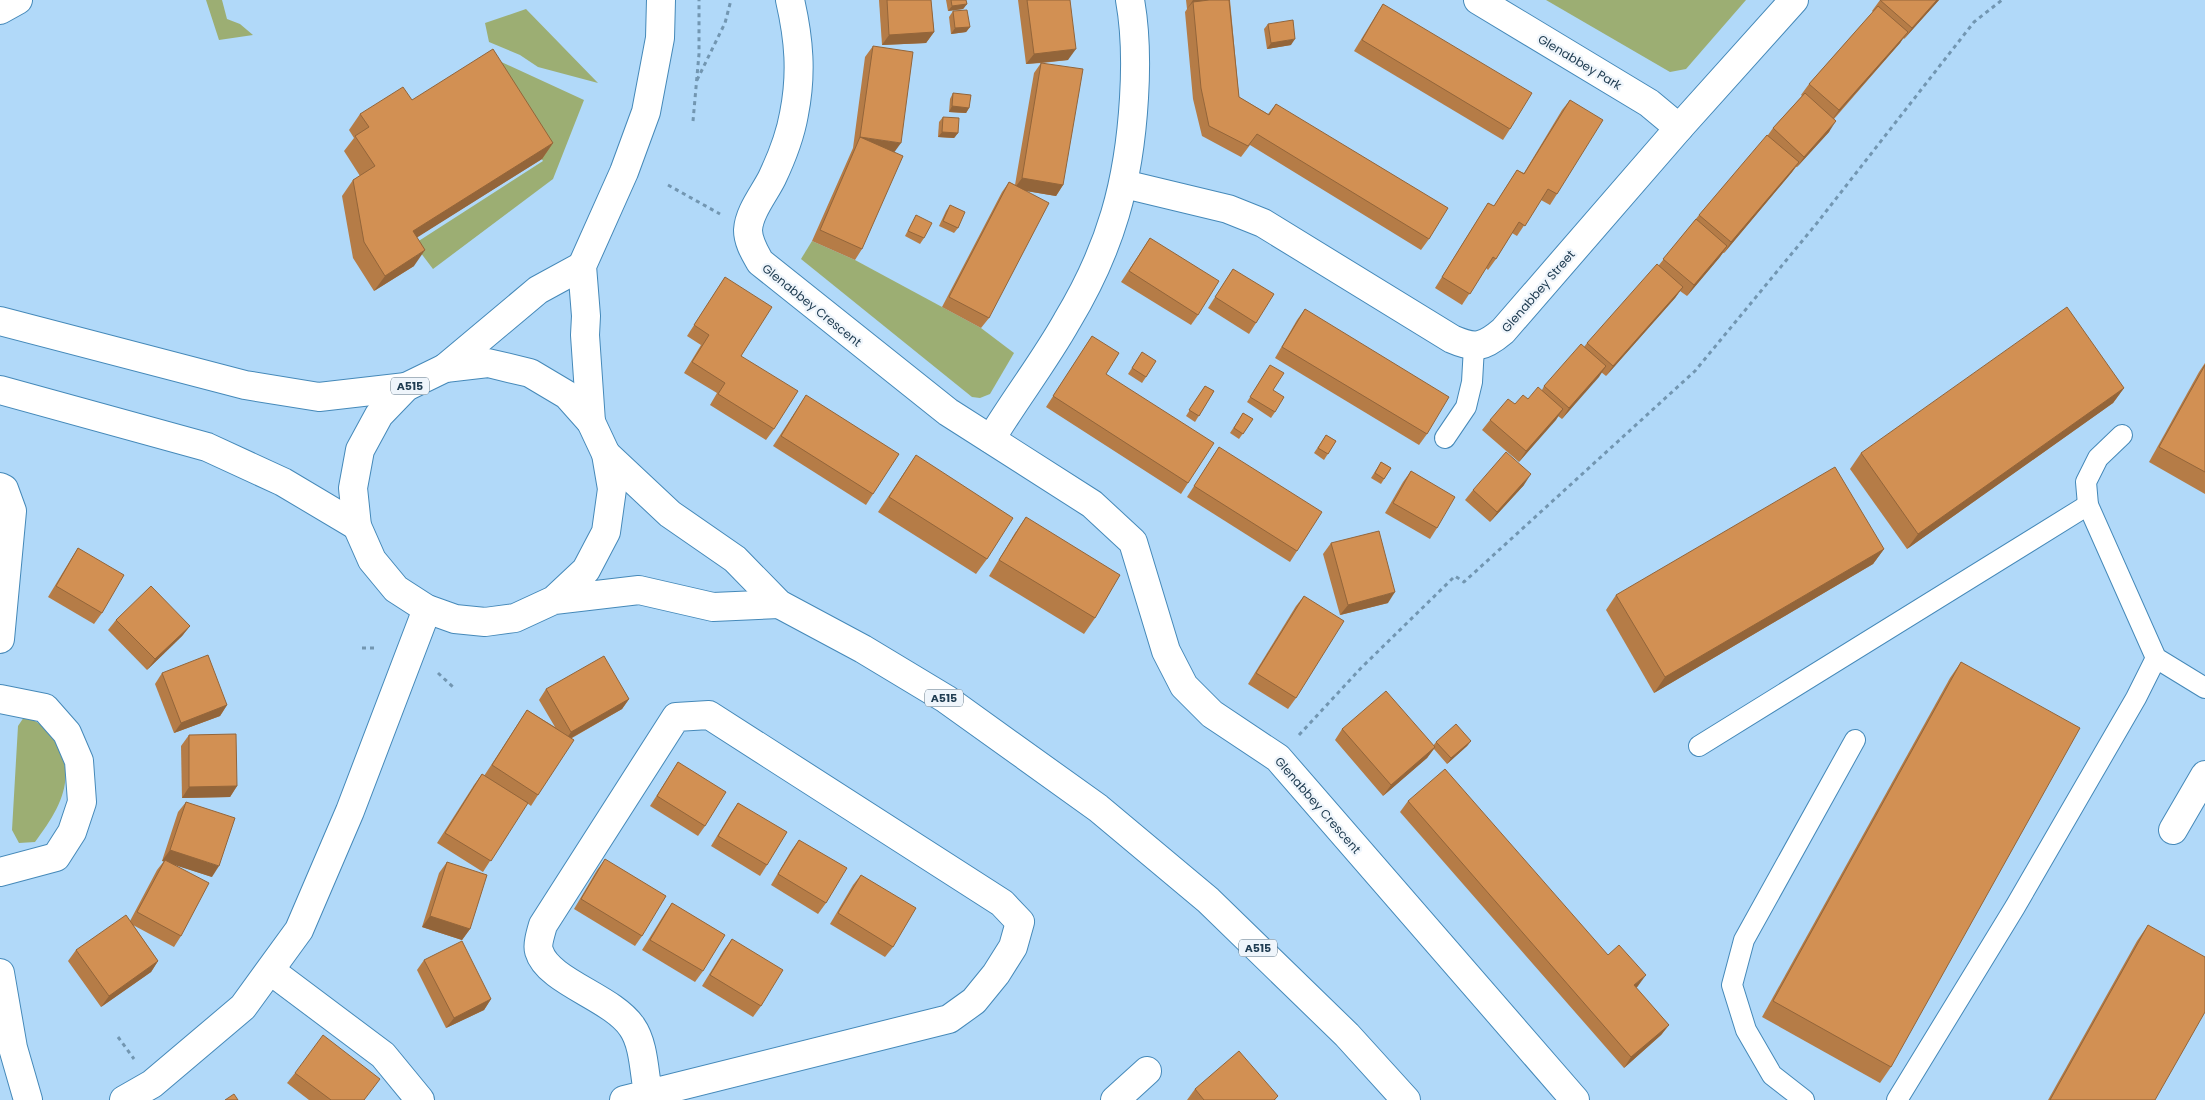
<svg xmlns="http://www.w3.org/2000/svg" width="2205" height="1100" viewBox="0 0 2205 1100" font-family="Poppins,sans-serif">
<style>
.green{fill:#9cae73}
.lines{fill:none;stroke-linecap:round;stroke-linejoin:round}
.lane-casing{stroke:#4589b9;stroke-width:22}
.street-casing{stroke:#4589b9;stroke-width:30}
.secondary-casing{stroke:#4589b9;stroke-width:30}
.highway-casing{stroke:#4589b9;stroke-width:30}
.path{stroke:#7296b1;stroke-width:3;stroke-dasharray:4 4;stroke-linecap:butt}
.lane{stroke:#fff;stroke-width:20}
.street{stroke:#fff;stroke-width:28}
.secondary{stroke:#fff;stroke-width:28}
.highway{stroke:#fff;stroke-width:28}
.wall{fill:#b57c47}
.shaded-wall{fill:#93653a}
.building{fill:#d29053;stroke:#93653a}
.labels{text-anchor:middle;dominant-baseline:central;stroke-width:4.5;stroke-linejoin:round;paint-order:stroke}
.shield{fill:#eff5fb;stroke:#5e7485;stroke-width:1}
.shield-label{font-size:11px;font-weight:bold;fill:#203d52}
.street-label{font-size:12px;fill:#203d52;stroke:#eff5fb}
</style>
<rect width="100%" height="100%" fill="#b1d9f9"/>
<g class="green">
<polygon points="206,0 222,0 227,19 240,24 253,35 219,40"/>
<polygon points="1546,0 1746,0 1686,69 1670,72"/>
<polygon points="526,9 598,83 538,67 520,55 489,42 485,23"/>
<polygon points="495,59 584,100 553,179 433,269 414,244 543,161 483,70"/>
<polygon points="812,241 855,260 981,328 1014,353 990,394 980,398 972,397 801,259"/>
<path d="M 24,717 C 38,720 46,728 54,740 C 79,777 59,810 35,842 L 19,843 L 12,830 L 18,726 Z"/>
</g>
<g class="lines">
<g class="lane-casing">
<g id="lane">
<polyline points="2122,435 2098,458 2086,482 2088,505 2156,658 2205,688"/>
<polyline points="1445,438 1466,407 1472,382 1474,347"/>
<polyline points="1699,746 2088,505"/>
<polyline points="1804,1100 1772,1075 1746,1030 1732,985 1744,940 1855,740"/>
<polyline points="1897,1100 2015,907 2136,698 2156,658"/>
</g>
</g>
<g class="street-casing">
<g id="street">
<path d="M 790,0 C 799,39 802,74 794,114 C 790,137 782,157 772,178 C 764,194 749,212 748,230 C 748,242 755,253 760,262 L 948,412 L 1092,504 L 1133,542 L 1166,651 L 1184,686 L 1212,714 L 1278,758 L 1575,1100"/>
<polyline points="1478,0 1649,103 1679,128"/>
<polyline points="0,10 18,0"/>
<path d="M 1124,184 L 1228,209 L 1263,223 L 1452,339 C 1475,349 1483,348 1503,331 L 1679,128 L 1794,0"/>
<polyline points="445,368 538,290 582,266"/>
<polyline points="591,422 585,335 586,316 582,266 624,172 646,112 660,38 661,0"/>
<path d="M 991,439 C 1015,399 1044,362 1067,321 C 1111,248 1129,183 1134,98 C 1136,65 1136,33 1130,0"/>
<polyline points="0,487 4,489 12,511 0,639"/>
<polyline points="0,699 45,708 67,733 79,761 82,802 72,832 56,857 0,872"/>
<polyline points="2173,830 2205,775"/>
<polyline points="271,971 383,1055 420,1100"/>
<polyline points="0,973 13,1048 28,1100"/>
<path d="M 624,1100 L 949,1019 L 974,1001 L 996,974 L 1013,947 L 1020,922 L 1002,903 L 709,715 L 676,717 L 543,925 C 541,932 537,945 539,951 C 548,982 612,997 632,1027 C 644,1044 644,1072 648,1093"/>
<polyline points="1115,1100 1147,1071"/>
</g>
</g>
<g class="secondary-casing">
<polyline id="secondary" points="124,1100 152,1084 243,1007 299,930 350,811 427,609"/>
</g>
<g class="highway-casing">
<g id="highway">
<polyline points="0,321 245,385 319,397 406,387"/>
<polyline points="0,390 207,447 283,482 357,526"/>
<polyline points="606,454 670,514 735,559 779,604 863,649 946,699 1098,808 1208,900 1347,1035 1406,1100"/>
<polyline points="554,600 586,570 606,532 612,489 606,454 591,422 567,395 530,373 488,363 445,368 406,387 379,415 360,450 353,488 357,526 372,560 396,589 427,609 455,619 485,622 515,618 554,600 639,590 713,607 779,604"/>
</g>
</g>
<g class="path">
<polyline points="697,80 725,23 731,0"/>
<polyline points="693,121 699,54 699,0"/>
<polyline points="668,185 720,214"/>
<polyline points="362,648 378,648"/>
<polyline points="438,673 454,688"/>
<polyline points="1299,735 1361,668 1455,576 1464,582 1695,371 1817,223 1974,22 2002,0"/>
<polyline points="118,1037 134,1059"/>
</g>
<use href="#lane" class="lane"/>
<use href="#street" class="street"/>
<use href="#secondary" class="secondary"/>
<use href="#highway" class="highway"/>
</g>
<g class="wall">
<polygon points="879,0 931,0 934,32 926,43 882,45"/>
<polygon points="946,0 966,0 967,4 963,9 948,11"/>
<polygon points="1018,0 1070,0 1068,60 1042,63 1063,185 1056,196 1026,191 989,318 981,328 942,307 1002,192 1009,182 1015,185 1034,73 1041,63 1026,64"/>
<polygon points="1186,0 1230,0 1239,97 1268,114 1276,104 1429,239 1421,250 1250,145 1241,157 1202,136 1193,99 1185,12 1187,9"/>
<polygon points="1880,0 1939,0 1904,39 1903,38 1900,43 1834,119 1829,132 1797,167 1796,167 1792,172 1724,253 1723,253 1687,296 1680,291 1675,298 1606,376 1601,372 1562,419 1558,416 1519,462 1482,430 1490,420 1515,404 1528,399 1542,390 1544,386 1584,347 1587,343 1659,265 1699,215 1768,135 1773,128 1802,96 1801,95 1809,84 1873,12 1872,11"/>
<polygon points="1383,4 1510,129 1503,140 1354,51 1376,15"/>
<polygon points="953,11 970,27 966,32 951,34 949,17"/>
<polygon points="1268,24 1291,45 1267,49 1264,29"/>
<polygon points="873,46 862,249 855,260 812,241 853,148 865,57"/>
<polygon points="953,93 969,108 966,113 949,112 950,99"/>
<polygon points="412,100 553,143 542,159 417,237 414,266 374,291 353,258 342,196 353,180 360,176 344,151 354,138 349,130 360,114"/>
<polygon points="1570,100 1557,194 1550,205 1541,200 1517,236 1512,233 1496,259 1488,270 1486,268 1462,305 1435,288 1488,203 1494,206 1517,170 1524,173 1562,110"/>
<polygon points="943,117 958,133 954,138 938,137 939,122"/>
<polygon points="950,205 958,228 954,233 939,226 946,211"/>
<polygon points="916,215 924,238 920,244 905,236"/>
<polygon points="1150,238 1198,315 1191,325 1121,282"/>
<polygon points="1233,269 1256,323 1249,334 1208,308"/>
<polygon points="725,277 741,356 774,429 766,440 710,405 717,393 684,373 701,345 687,336"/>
<polygon points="1305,309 1427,434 1419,445 1275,358 1297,320"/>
<polygon points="1092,336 1106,374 1188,483 1181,494 1046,407"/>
<polygon points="1139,357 1146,377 1142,383 1128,374"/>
<polygon points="2205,363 2205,494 2149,462 2199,372"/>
<polygon points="1267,370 1273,390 1275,412 1271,418 1247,402"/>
<polygon points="1205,386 1214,391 1195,422 1186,416"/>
<polygon points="2124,388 2113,403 1907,549 1850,469 1861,453"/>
<polygon points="806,395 873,494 866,505 773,446"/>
<polygon points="1243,413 1253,419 1239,439 1230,433"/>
<polygon points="1326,435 1336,441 1324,460 1314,453"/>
<polygon points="1219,447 1297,551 1290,562 1187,497"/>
<polygon points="916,455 987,559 976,574 878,512"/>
<polygon points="1381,462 1391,468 1381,484 1371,478"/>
<polygon points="1411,471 1437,528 1430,539 1385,513 1403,482"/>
<polygon points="1524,485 1490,522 1465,500 1473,490"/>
<polygon points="1026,517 1095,618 1084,634 989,576 1015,533"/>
<polygon points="1331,543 1388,603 1340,615 1323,554"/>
<polygon points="78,548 102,613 94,624 48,597 71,559"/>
<polygon points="1884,549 1873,564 1654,693 1606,610 1616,595"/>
<polygon points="1304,596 1296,698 1288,709 1248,684 1296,606"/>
<polygon points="116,620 190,626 182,636 147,670 108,630"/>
<polygon points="1961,662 1891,1067 1880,1083 1762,1017 1950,678"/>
<polygon points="162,673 227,705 220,716 174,733 155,684"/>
<polygon points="546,689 629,699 622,709 572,738 538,795 531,806 527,803 483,872 437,843 474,785 482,774 484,776 527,710 555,727 539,700"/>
<polygon points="1342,729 1433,746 1436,742 1471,741 1467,746 1447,764 1434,749 1427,758 1383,796 1335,740"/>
<polygon points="189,735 237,786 230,797 182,798 181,746"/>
<polygon points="678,762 705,826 698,836 650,806"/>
<polygon points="1408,801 1608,955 1638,986 1636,988 1669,1025 1661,1035 1624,1068 1400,812"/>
<polygon points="186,802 212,877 173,864 181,936 174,947 133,925 158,961 151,972 101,1007 68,961 76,950 130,921 157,870 164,861 162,861 178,812"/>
<polygon points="738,803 767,865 760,876 711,846 731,813"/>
<polygon points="799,840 826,903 818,914 771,885 791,851"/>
<polygon points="605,859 642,936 635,946 574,909 597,870"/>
<polygon points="447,862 470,929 462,940 422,927 439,873"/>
<polygon points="861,875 893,947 885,957 830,924 853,885"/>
<polygon points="672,903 703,971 695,982 642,950 665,913"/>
<polygon points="2148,925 2155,1100 2048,1100 2137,941"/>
<polygon points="732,939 761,1006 753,1017 702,986 724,950"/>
<polygon points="424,960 491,999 484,1010 446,1028 417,970"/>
<polygon points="295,1073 365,1100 309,1100 287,1083"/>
<polygon points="1195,1089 1278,1096 1275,1100 1187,1100"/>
</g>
<g class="shaded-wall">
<polygon points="1193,0 1230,0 1226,5 1193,2 1187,9"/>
<polygon points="1937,0 1939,0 1904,39 1912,28"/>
<polygon points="967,4 963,9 948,11 952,6"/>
<polygon points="970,27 966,32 951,34 955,28"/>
<polygon points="934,32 926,43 882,45 889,35"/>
<polygon points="1908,32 1900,43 1831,121 1839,110"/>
<polygon points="1295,39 1291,45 1267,49 1271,43"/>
<polygon points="1076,49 1068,60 1026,64 1034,54"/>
<polygon points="952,106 969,108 966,113 949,112"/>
<polygon points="1836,121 1829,132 1797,167 1804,157"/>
<polygon points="942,132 958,133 954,138 938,137"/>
<polygon points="860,137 901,143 893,154"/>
<polygon points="553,143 542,159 402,247 413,231"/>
<polygon points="1799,162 1792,172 1724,253 1731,242"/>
<polygon points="1022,178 1063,185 1056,196 1014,189"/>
<polygon points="1727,246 1720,257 1687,296 1694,285"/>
<polygon points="425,250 414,266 374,291 385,276"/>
<polygon points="1683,287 1675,298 1606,376 1613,366"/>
<polygon points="1606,366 1599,377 1562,419 1569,408"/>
<polygon points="2124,388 2113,403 1907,549 1918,534"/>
<polygon points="1563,409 1556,420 1519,462 1526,451"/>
<polygon points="1531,474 1524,485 1490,522 1497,512"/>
<polygon points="1884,549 1873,564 1654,693 1665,677"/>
<polygon points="1395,592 1388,603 1340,615 1348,605"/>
<polygon points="190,626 182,636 147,670 155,659"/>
<polygon points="629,699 622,709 564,742 571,732"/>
<polygon points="227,705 220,716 174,733 181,723"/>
<polygon points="1471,741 1467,746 1447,764 1451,758"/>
<polygon points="1435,747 1427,758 1383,796 1391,785"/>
<polygon points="237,786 230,797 182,798 189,787"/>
<polygon points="170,850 219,866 212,877 162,861"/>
<polygon points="430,916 470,929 462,940 422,927"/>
<polygon points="158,961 151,972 101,1007 109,996"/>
<polygon points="1646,975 1638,986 1627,996 1634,985"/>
<polygon points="491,999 484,1010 446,1028 454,1018"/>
<polygon points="1669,1025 1661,1035 1624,1068 1631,1057"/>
</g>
<g class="building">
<polygon points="887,0 931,0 934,32 889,35"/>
<polygon points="951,0 966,0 967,4 952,6"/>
<polygon points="1027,0 1070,0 1076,49 1034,54"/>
<polygon points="1209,0 1229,0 1239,97 1269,115 1276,104 1448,208 1429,239 1257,134 1248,146 1209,126 1201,88 1193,2"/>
<polygon points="1880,0 1937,0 1912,28"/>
<polygon points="1383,4 1532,93 1510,129 1362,40"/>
<polygon points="1878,6 1908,32 1839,110 1809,84"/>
<polygon points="967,10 970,27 955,28 953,11"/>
<polygon points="1293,20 1295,39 1271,43 1268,24"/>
<polygon points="873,46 913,52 901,143 860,137 903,156 862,249 820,230 860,137"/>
<polygon points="493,49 553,143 413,231 425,250 385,276 364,242 353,180 375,166 355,136 369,127 360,114 403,87 412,100"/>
<polygon points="1041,63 1083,69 1063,185 1022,178"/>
<polygon points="953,93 971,95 969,108 952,106"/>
<polygon points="1805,93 1836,121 1804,157 1773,128"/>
<polygon points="1570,100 1603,120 1557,194 1548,189 1525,226 1519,222 1496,259 1493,257 1470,294 1442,277 1488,203 1494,206 1517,170 1524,174"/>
<polygon points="943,117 959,118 958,133 942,132"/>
<polygon points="1767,135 1799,162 1731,242 1699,215"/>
<polygon points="1009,182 1049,203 989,318 949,297"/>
<polygon points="950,205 965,212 958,228 943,221"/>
<polygon points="916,215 932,223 924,238 908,231"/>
<polygon points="1696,219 1727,246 1694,285 1663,259"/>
<polygon points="1150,238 1219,281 1198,315 1129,271"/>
<polygon points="1657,264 1683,287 1613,366 1587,343"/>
<polygon points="1233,269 1274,294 1256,323 1215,297"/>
<polygon points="725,277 772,307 741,356 798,391 774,429 718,394 725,383 692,362 709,335 694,325"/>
<polygon points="2067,307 2124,388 1918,534 1861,453"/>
<polygon points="1305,309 1449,397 1427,434 1282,347"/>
<polygon points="1092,336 1119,353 1106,374 1214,443 1188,483 1053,396"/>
<polygon points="1581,344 1606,366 1569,408 1544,386"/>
<polygon points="1142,352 1156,361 1146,377 1132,368"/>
<polygon points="1270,365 1284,373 1273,390 1284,397 1275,412 1250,397"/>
<polygon points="2205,365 2205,472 2159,447"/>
<polygon points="1205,386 1214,391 1199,416 1189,410"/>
<polygon points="1538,387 1563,409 1526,451 1490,420 1508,399 1515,404 1523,395 1528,399"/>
<polygon points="806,395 899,454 873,494 781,436"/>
<polygon points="1243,413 1253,419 1243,434 1234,428"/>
<polygon points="1326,435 1336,441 1328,454 1318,448"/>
<polygon points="1219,447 1322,512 1297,551 1194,486"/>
<polygon points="1506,452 1531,474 1497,512 1473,490"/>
<polygon points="916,455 1013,518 987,559 889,497"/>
<polygon points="1381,462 1391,468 1384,479 1375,473"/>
<polygon points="1835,467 1884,549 1665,677 1616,595"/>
<polygon points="1411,471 1455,497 1437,528 1393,503"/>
<polygon points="1026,517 1120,575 1095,618 999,560"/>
<polygon points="1379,531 1395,592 1348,605 1331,543"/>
<polygon points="78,548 124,575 102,613 56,586"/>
<polygon points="151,586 190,626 155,659 116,620"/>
<polygon points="1304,596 1344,621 1296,698 1256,673"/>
<polygon points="208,655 227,705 181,723 162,673"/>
<polygon points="604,656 629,699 571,732 546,689"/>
<polygon points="1961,662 2080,728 1891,1067 1773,1001"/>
<polygon points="1386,691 1435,747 1391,785 1342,729"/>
<polygon points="527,710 574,740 538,795 492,765"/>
<polygon points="1456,724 1471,741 1451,758 1436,742"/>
<polygon points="236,734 237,786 189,787 189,735"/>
<polygon points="678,762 726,792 705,826 657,796"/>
<polygon points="1445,769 1608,955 1619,945 1646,975 1634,985 1669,1025 1631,1057 1408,801"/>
<polygon points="482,774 528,803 491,861 445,833"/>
<polygon points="186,802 235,818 219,866 170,850"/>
<polygon points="738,803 787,832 767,865 718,836"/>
<polygon points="799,840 847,868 826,903 778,874"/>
<polygon points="605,859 666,896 642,936 581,899"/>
<polygon points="165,860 209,883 181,936 137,912"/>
<polygon points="447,862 487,875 470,929 430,916"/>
<polygon points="861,875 916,908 893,947 838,913"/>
<polygon points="672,903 725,935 703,971 650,940"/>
<polygon points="126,915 158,961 109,996 76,950"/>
<polygon points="2148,925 2205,957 2205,1012 2155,1100 2050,1100"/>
<polygon points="732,939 783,970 761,1006 710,975"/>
<polygon points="462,941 491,999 454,1018 424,960"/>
<polygon points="323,1035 380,1079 364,1100 331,1100 295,1073"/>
<polygon points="1239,1051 1278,1096 1274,1100 1204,1100 1195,1089"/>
<polygon points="234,1094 238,1100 225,1100"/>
</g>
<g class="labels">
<g class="shield">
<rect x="391" y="377.5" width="38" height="17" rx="4"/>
<rect x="925" y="689.5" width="38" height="17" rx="4"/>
<rect x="1239" y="939.5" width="38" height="17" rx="4"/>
</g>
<g class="shield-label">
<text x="410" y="386">A515</text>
<text x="944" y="698">A515</text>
<text x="1258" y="948">A515</text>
</g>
<g class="street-label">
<text transform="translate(1580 62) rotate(31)">Glenabbey Park</text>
<text transform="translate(1538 291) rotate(-49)">Glenabbey Street</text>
<text transform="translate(812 305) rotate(39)">Glenabbey Crescent</text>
<text transform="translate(1318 805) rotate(49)">Glenabbey Crescent</text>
</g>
</g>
</svg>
